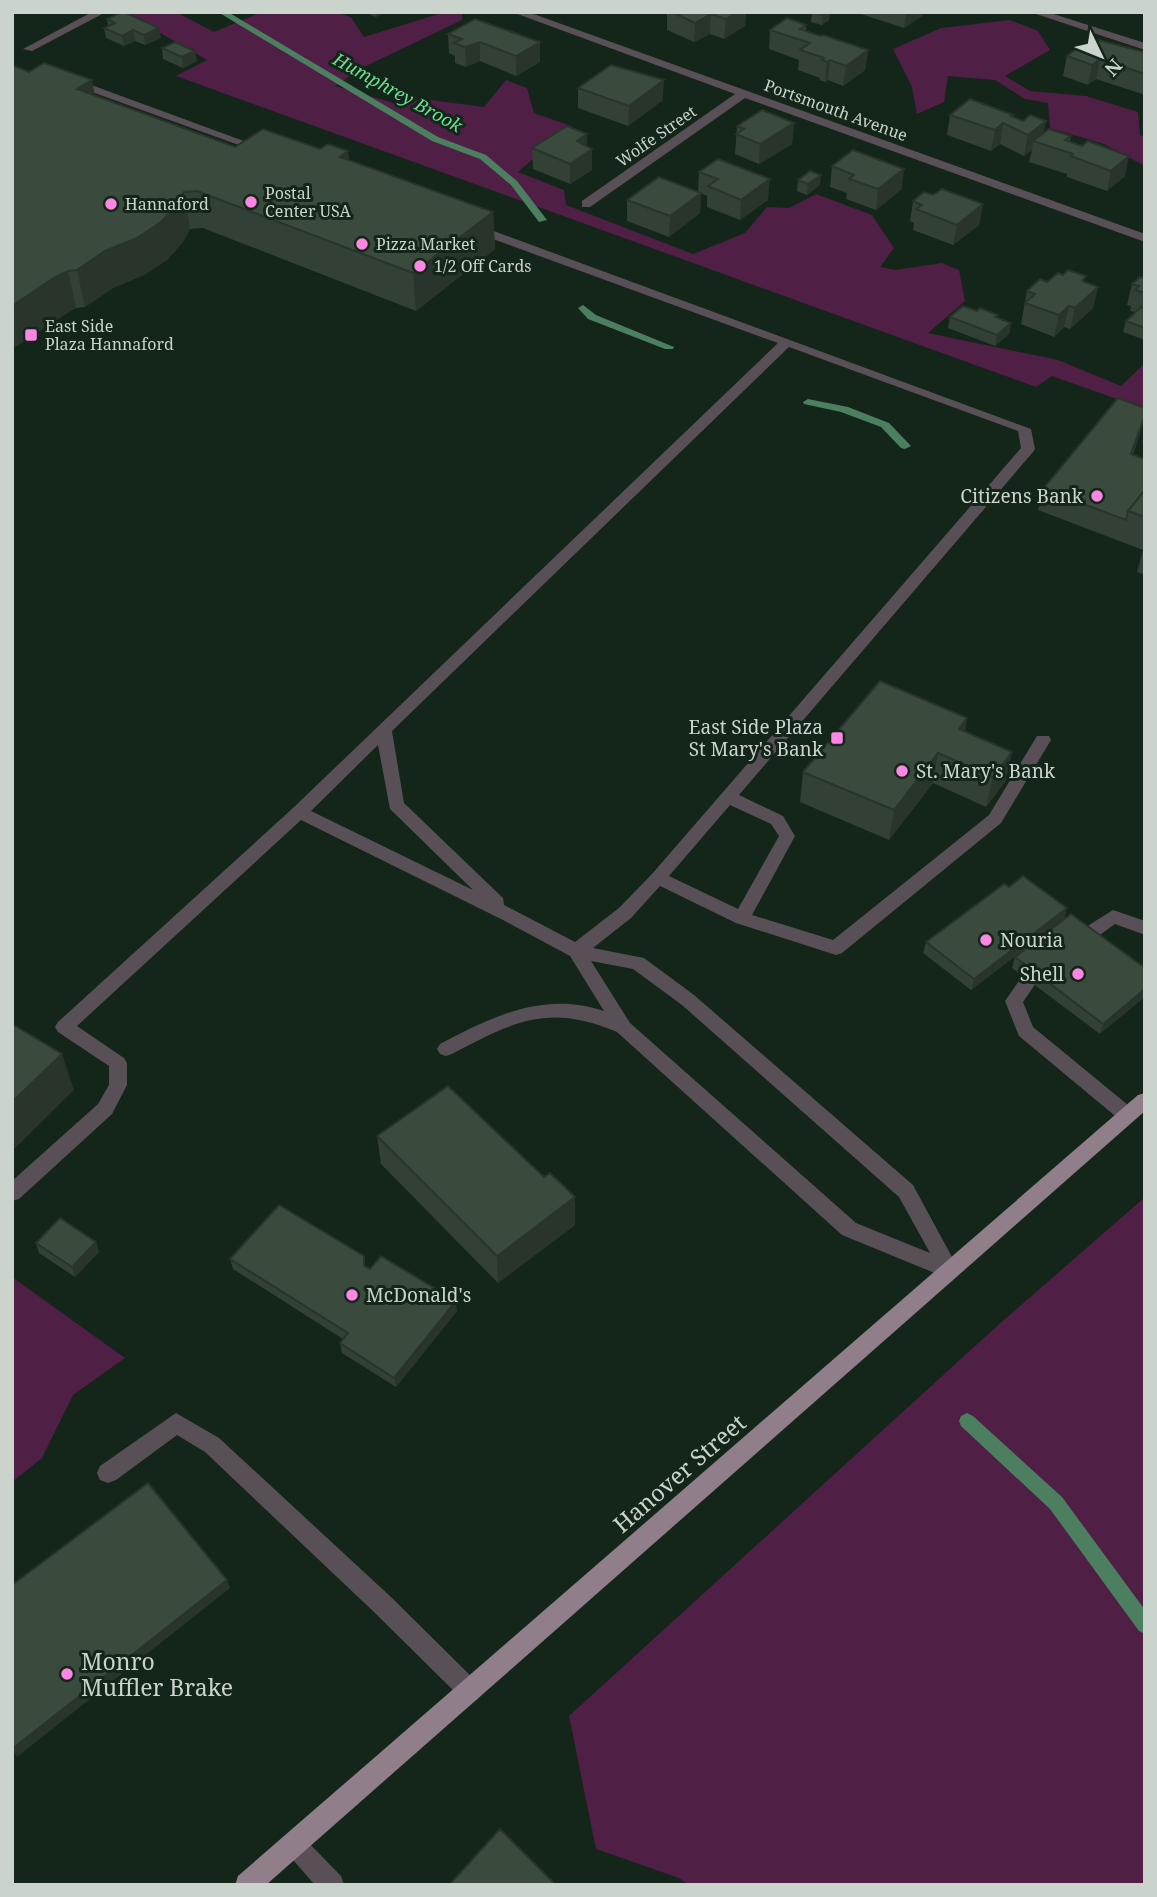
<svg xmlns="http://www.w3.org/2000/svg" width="1157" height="1897" viewBox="0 0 1157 1897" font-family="'Noto Serif',serif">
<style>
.green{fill:#4f1f45}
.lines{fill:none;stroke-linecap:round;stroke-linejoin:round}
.stream{fill:#4c7e60;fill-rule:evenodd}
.minor{fill:#585056;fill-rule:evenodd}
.major{fill:#907f8b;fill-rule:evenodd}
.wall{fill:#324035}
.shaded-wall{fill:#29342b}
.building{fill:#3a4b3e;stroke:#29342b;stroke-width:2}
.poi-dot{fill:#fc86e3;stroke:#142519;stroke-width:2.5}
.labels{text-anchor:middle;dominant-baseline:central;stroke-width:6;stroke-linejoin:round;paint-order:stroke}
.far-street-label{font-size:16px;fill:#cad4cc;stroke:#142519}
.far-poi-label{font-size:16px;fill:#cad4cc;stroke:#142519;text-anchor:start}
.far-water-label{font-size:18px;font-style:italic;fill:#6ddc93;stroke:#142519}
.poi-label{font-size:19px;fill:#cad4cc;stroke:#142519;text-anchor:end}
.near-street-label{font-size:23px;fill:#cad4cc;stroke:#142519}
.near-poi-label{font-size:23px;fill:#cad4cc;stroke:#142519;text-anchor:start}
</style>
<rect width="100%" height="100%" fill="#142519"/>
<g class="green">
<polygon points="176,12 214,32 262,12 333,12 351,17 364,37 445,12 462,12 462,20 362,68 335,86 397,104 423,99 484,107 506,80 527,88 534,113 571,126 518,172 564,190 566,205 693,254 745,233 767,207 789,208 816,194 872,215 894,248 880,267 895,270 942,263 959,270 965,301 928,333 1058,360 1121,386 1145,363 1145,409 1052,376 1036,387 176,76 207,60 126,13"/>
<polygon points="1010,20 1038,31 1050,50 1005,76 1030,91 1086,96 1138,112 1140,135 1145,137 1145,166 1104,144 1050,128 1048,103 1025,99 995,80 948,76 944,102 917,114 912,87 893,49 941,28"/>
<polygon points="1145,1197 1145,1885 689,1885 679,1878 596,1849 569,1716 997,1326"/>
<polygon points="12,1277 125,1358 73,1395 42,1458 12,1482"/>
</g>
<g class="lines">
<g class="stream">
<polygon points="218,12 228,12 438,137 486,155 517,181 547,220 539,222 511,185 480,159 432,141"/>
<polygon points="583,305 596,315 674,347 673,349 665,349 588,319 578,308"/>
<polygon points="808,399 848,407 889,423 911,446 905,449 901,448 881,427 841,412 804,404 803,402"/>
<polygon points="967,1413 973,1416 1062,1497 1145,1610 1145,1634 1139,1631 1050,1509 961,1426 959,1421 961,1416"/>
</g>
<g class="minor">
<polygon points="92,12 106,12 32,51 23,49"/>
<polygon points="512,12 528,12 1145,234 1145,242 745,98 590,207 582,207 582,201 735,94"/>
<polygon points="1030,12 1047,12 1145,43 1145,50"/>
<polygon points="67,79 75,79 268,150 258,152 67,83"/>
<path d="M 472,223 L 1031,429 L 1035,449 L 1033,452 L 739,795 L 783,816 L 795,836 L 752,915 L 833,940 L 989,815 L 1037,736 L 1049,736 L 1051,740 L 1001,823 L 842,953 L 836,955 L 736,923 L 660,886 L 631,918 L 593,948 L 644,958 L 694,995 L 913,1185 L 959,1270 L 956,1276 L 949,1279 L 942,1276 L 842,1235 L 617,1032 C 549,1003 514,1021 452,1054 L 446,1056 L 440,1054 L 437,1049 L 440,1044 C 493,1016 544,991 604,1011 L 570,956 L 503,920 L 301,820 L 77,1026 L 124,1058 L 127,1063 L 127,1085 L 112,1114 L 19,1199 L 12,1201 L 12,1181 L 98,1104 L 109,1085 L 109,1066 L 58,1032 L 55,1027 L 58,1022 L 293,808 L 778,343 L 468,230 L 466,227 ZM 789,347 L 1018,431 L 1021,448 L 652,874 L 619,908 L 575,942 L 504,905 L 503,898 L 404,803 L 392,731 ZM 378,745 L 390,809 L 473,890 L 311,811 ZM 730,805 L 771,824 L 779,836 L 738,909 L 669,876 ZM 591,961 L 633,969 L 682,1005 L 899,1197 L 930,1253 L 856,1223 L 630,1023 Z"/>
<polygon points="1113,910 1145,921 1145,935 1115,924 1090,942 1078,942 1075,937 1078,932"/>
<polygon points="1029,973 1035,975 1038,980 1023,1002 1033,1027 1134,1110 1136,1115 1134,1120 1127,1123 1120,1120 1019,1036 1005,1001 1023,975"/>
<polygon points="176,1413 219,1438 391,1597 478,1683 481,1691 478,1699 470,1702 462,1699 375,1613 205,1452 177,1435 116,1480 108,1483 100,1480 97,1473 100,1466"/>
<polygon points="294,1832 302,1836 341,1876 344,1885 315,1885 286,1852 282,1844 286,1836"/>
</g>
<polygon class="major" points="1145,1093 1145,1111 266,1885 235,1885 238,1876 1138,1095"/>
</g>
<g class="wall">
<polygon points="363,12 385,12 376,17"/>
<polygon points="667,12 746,12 745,26 724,39 710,34 694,42 667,30"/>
<polygon points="812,12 830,12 829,20 822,25 811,22"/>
<polygon points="851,12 923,12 922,16 904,28 861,14"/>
<polygon points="107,19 161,38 145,45 135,41 124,46 106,38 104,28 108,26"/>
<polygon points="475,19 540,62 516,76 480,61 466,67 455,63 455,56 449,53 448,34"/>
<polygon points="806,25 806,31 868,50 865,70 843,86 828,80 825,82 820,80 820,78 798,70 799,60 769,49 770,30"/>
<polygon points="162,48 197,61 183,68 163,59"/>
<polygon points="1144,52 1145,52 1145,95 1096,79 1088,85 1063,76 1067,56"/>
<polygon points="12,65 235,147 348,151 349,160 493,212 495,249 416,311 203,228 190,229 183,242 167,260 144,275 113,288 85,307 76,308 64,315 12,349"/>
<polygon points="578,88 663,100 628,126 578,108"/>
<polygon points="950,115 1013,117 1043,133 1071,136 1070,142 1125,176 1107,191 1067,177 1067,174 1029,162 1032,150 1024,156 1000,144 991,151 947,135"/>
<polygon points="794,123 792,144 759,164 735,154 737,126"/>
<polygon points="587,134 587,147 592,149 592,170 570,184 533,169 532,148"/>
<polygon points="832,166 902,189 876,210 846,199 847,193 830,187"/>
<polygon points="699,172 768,200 740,220 707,207 707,196 701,193 700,213 669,237 627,221 627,200 698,192"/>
<polygon points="798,180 820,185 807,195 797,191"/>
<polygon points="933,195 983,204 979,225 953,245 913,230 914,223 910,221 913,201"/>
<polygon points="1145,279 1145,340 1123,332 1126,321 1135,312 1130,311 1131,306 1127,305 1132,284"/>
<polygon points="1047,282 1085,282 1098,287 1093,308 1070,329 1064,327 1054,337 1021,324 1027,291"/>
<polygon points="977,311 1011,323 1009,334 995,346 948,328 950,317"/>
<polygon points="1141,430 1133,455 1145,459 1145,575 1137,572 1143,550 1038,510 1043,489"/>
<polygon points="967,718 965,731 1012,752 1005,782 986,807 933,783 889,840 800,802 803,772"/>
<polygon points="1067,908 1064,919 971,990 923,953 926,942"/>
<polygon points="1015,957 1145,968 1100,1034 1012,968"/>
<polygon points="377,1136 544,1177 575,1197 575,1225 498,1283 381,1164"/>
<polygon points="96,1242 99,1252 75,1277 39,1253 36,1243"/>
<polygon points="230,1259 365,1266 457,1311 396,1387 342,1353 340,1343 343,1339 233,1269"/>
</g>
<g class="shaded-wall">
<polygon points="375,12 385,12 376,17"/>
<polygon points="737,12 746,12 745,26 724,39 726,19"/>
<polygon points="827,12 830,12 829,20 822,25 823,15"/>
<polygon points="906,12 923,12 922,16 904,28"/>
<polygon points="711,14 710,34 694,42 695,23"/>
<polygon points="159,28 161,38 145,45 144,35"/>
<polygon points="133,30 135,41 124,46 122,36"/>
<polygon points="480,42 480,61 466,67 465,47"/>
<polygon points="540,42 540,62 516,76 516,56"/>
<polygon points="868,50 865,70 843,86 846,66"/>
<polygon points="195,51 197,61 183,68 182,57"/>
<polygon points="1100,59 1096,79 1088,85 1092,65"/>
<polygon points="830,60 828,80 825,82 827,62"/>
<polygon points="92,80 99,116 77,89"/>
<polygon points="664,80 663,100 628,126 629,106"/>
<polygon points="1046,121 1042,141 1033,141 1032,150 1024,156 1028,135"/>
<polygon points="794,123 792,144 759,164 760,144"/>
<polygon points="1003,123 1000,144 991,151 995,130"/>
<polygon points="587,134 587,152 592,149 592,170 570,184 570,164 577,141"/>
<polygon points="348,151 351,188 340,157"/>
<polygon points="1129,156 1125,176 1107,191 1111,171"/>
<polygon points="904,169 902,189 876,210 878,189"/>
<polygon points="821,175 820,185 807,195 808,184"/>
<polygon points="770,179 768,200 740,220 741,200"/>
<polygon points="184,192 190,229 183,242 167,260 144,275 113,288 85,307 77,270"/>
<polygon points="701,193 700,213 669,237 670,216"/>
<polygon points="983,204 979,225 953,245 957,225"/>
<polygon points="493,212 495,249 416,311 413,273"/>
<polygon points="68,271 76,308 64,315 12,349 12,306 55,277"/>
<polygon points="1098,287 1093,308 1070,329 1075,308"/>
<polygon points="1069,306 1064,327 1054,337 1059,315"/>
<polygon points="1011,323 1009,334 995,346 997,335"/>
<polygon points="1145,415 1141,430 1125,476 1131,454"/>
<polygon points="967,718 961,748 959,729"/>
<polygon points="1012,752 1005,782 986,807 993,777"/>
<polygon points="938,753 933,783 889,840 894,810"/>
<polygon points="1067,908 1064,919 971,990 974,979"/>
<polygon points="1145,989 1145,997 1100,1034 1103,1024"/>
<polygon points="62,1054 74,1090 12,1151 12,1102"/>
<polygon points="575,1197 575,1225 498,1283 497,1256"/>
<polygon points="96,1242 99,1252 75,1277 72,1267"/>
<polygon points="456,1301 457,1311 396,1387 394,1378"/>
<polygon points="227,1580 230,1588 17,1757 12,1749"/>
</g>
<g class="building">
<polygon points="122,12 124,12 159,28 144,35 133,30 122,36 104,28 115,23 107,19"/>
<polygon points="672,12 737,12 726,19 711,14 695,23"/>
<polygon points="814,12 827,12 823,15"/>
<polygon points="787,18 806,25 800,29 820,36 823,35 868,50 846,66 830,60 827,62 822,60 824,58 800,50 810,43 770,30"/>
<polygon points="475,19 540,42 516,56 480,42 465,47 454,43 462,39 448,34"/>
<polygon points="1091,38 1144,52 1145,52 1145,74 1100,59 1092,65 1067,56"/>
<polygon points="175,42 195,51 182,57 162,48"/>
<polygon points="44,63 92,80 77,89 235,147 263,129 320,149 328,144 348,151 340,157 493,212 413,273 197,191 184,192 177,205 161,222 137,238 105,251 77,270 68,271 55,277 12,306 12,65 29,72"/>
<polygon points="611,65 664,80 629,106 578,88"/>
<polygon points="970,99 1013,115 1011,116 1023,121 1030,115 1046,121 1028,135 1003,123 995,130 950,115"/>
<polygon points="762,110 794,123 760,144 736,134 744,129 737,126"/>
<polygon points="567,126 587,134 577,141 592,149 570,164 532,148"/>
<polygon points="1049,129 1071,136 1065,140 1082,146 1088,141 1129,156 1111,171 1071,156 1073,154 1033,141"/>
<polygon points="853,150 904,169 878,189 849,179 854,175 832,166"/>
<polygon points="718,159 770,179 741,200 708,186 718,179 699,172"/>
<polygon points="810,171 821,175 808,184 798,180"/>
<polygon points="659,177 701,193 670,216 627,200"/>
<polygon points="942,189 983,204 957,225 916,209 922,205 913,201 924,192 933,195"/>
<polygon points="1068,270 1086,276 1082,281 1098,287 1075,308 1069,306 1059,315 1025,303 1035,294 1027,291 1040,279 1047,282 1058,273 1063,275"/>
<polygon points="1140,277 1145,279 1145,293 1135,290 1139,286 1132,284"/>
<polygon points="963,306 977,311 980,308 998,315 995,317 1011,323 997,335 950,317"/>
<polygon points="1141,307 1145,309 1145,328 1126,321"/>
<polygon points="1118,398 1145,408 1145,415 1131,454 1145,459 1145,490 1128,511 1126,520 1043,489"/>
<polygon points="1145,490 1145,517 1128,511"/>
<polygon points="880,681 967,718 959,729 1012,752 993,777 938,753 894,810 803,772"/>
<polygon points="1023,876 1067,908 974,979 926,942 1004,884 1009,887"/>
<polygon points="1071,914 1145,968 1145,989 1103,1024 1015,957"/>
<polygon points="12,1024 62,1054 12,1102"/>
<polygon points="448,1086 544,1177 550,1173 575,1197 497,1256 377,1136"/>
<polygon points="279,1205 364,1256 364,1266 370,1269 381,1256 456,1301 394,1378 340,1343 348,1333 230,1259"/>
<polygon points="60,1218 96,1242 72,1267 36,1243"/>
<polygon points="148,1483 227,1580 12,1749 12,1585"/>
<polygon points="500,1829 556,1885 449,1885"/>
</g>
<g class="poi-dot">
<circle cx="251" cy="202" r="7"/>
<circle cx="111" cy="204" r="7"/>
<circle cx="362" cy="244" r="7"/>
<circle cx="420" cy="266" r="7"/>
<rect x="24" y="328" width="14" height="14" rx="3.5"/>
<circle cx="1097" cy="496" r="7"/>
<rect x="830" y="731" width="14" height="14" rx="3.5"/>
<circle cx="902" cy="771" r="7"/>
<circle cx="986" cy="940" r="7"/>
<circle cx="1078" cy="974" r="7"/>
<circle cx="352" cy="1295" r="7"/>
<circle cx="67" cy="1674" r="7"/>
</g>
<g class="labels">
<g class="far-street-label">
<text transform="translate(836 110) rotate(20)">Portsmouth Avenue</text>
<text transform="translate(656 136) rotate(-35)">Wolfe Street</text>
</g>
<g class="far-poi-label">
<text x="265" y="193">Postal<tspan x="265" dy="18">Center USA</tspan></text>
<text x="125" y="204">Hannaford</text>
<text x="376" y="244">Pizza Market</text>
<text x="434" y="266">1/2 Off Cards</text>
<text x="45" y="326">East Side<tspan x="45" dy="18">Plaza Hannaford</tspan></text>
</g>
<g class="far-water-label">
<text transform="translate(398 92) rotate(29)">Humphrey Brook</text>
</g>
<g class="poi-label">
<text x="1083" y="496">Citizens Bank</text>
<text x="823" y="727">East Side Plaza<tspan x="823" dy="22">St Mary's Bank</tspan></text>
<text x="916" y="771" text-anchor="start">St. Mary's Bank</text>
<text x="1000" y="940" text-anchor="start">Nouria</text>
<text x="1064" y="974">Shell</text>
<text x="366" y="1295" text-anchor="start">McDonald's</text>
</g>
<g class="near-street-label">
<text transform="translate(679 1473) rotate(-41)">Hanover Street</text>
</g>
<g class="near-poi-label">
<text x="81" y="1661">Monro<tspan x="81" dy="26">Muffler Brake</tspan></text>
</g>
</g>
<rect width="1157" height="1897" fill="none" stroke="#cad4cc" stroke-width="28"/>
<g transform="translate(1101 56) rotate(133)" stroke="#142519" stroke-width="5" paint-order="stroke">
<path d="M0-5L12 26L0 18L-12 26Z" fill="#cad4cc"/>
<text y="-10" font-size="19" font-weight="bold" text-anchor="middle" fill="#cad4cc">N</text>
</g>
</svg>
